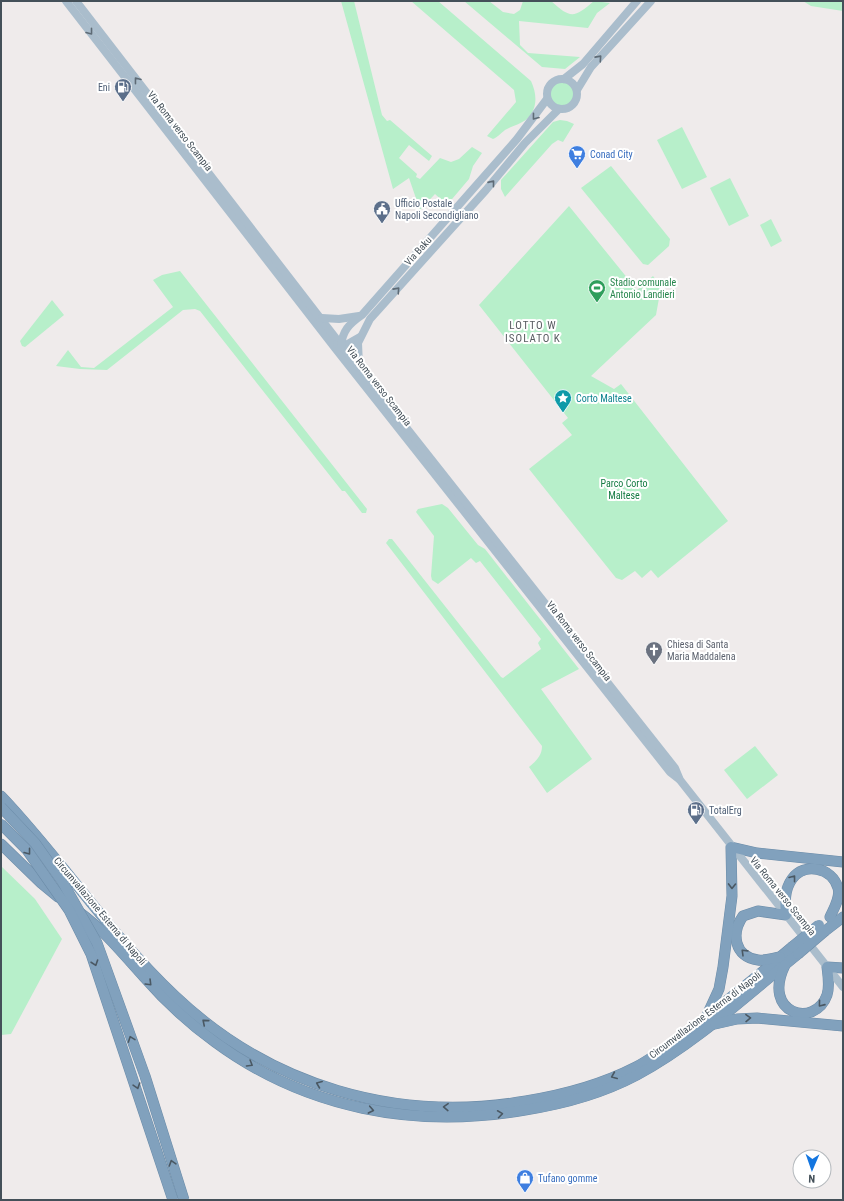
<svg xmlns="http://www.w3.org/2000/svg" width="844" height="1201" viewBox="0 0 844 1201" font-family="'Roboto Condensed',sans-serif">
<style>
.green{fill:#b7efca}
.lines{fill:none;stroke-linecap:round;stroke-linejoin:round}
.highway-casing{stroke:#6c8ca8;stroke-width:11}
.major{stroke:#aabdcc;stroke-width:8}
.highway{stroke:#81a1bd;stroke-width:10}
.highway-bridge-casing{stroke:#6c8ca8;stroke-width:11;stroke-linecap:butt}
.highway-bridge{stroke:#81a1bd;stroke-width:10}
.oneway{stroke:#5e6b76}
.oneway2{stroke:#4a5863}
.labels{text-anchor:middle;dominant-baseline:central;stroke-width:4;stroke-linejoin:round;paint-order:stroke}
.service-label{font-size:10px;fill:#4e5e75;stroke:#fff;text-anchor:start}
.street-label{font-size:10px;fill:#445059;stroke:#fff}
.shop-label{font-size:10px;fill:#366cbe;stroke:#fff;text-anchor:start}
.leisure-label{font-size:10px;fill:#27864d;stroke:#fff;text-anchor:start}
.culture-label{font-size:10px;fill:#0d838f;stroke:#fff;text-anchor:start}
.park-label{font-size:10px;fill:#147b43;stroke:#fff}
.worship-label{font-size:10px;fill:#5b616d;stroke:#fff;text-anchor:start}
.neighbourhood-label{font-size:11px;letter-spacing:1px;fill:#585c61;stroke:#fff}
</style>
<rect width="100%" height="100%" fill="#efebeb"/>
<g class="green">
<polygon points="341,1 354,1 382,115 387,121 390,120 432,156 429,161 409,145 399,158 417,174 416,177 420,179 440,158 451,162 459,159 472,147 482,153 473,166 469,179 447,205 435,194 420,210 409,178 393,189"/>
<path d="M 411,1 L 438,1 L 531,81 C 537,94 538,108 527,119 C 521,124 512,126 505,130 C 500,134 498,137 493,139 L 487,136 L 516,102 L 514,90 Z"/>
<path d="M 464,1 L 489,1 L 503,12 L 514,14 L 520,10 L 523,1 L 551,1 C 571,19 574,18 594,1 L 610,3 L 597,13 L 588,28 L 519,21 L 520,45 L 528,53 L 580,57 L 565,69 L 542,67 Z"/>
<polygon points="803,1 843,1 843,11 811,6"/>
<circle cx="562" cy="94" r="12"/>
<polygon points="560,120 567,121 574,124 563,142 558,140 552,144 505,197 501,189 501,180 553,122"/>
<polygon points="682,127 707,177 682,189 657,140"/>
<polygon points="611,166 670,239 669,246 648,265 643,264 581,188"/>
<polygon points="730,178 749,216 729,226 710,188"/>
<polygon points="569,206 637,290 653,276 661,287 656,315 591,376 614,389 621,384 728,521 658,578 651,570 642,578 635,571 622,580 616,578 529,469 572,435 562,423 568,418 479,305"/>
<polygon points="771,219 782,241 771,247 760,225"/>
<polygon points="180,271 367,509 366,513 362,513 345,491 342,491 200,311 195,309 183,310 107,370 80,369 56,366 68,350 81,367 94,368 173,307 153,280 162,275"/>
<polygon points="52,300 64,315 25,347 22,346 20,341"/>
<path d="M 442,504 L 448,508 L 478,545 L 485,549 L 579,669 L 541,689 L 592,759 L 547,793 L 529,767 C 536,761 542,756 542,746 L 386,543 L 389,539 L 392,539 L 501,677 L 503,678 L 541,649 L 538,643 L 541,639 L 480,561 L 476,563 L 471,558 L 438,584 L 432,580 L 431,576 L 434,536 L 416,512 L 418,509 Z"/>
<polygon points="755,746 778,775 747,799 724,770"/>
<polygon points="1,866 35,899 62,939 11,1034 1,1035"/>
</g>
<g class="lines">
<g class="highway-casing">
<g id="highway">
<path d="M 1,796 C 62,860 110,935 175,996 C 270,1086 396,1123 526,1101 C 563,1095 601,1085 636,1067 C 657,1056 676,1040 695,1026 C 728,1000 760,974 792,947"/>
<polyline points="1,844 41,883 58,897"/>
<path d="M 79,912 C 104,930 123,954 144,977 C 165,1001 190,1024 215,1042 C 306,1109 415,1129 525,1110 C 564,1104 603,1093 637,1075 C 696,1043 746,996 798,954"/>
<polyline points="825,931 843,917"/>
<path d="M 780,957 C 773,958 765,961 758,960 C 734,957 731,933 743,916 L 758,911 L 786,915 C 785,903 784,890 792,879 C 804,862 832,867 838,888 C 841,897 834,908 830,917"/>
<path d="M 785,965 C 761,1014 815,1029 827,995 C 830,986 828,976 827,967 L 843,968"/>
<polyline points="708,1013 719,989 723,967 732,896 731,847 757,853 843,862"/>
<polyline points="715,1024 737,1019 757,1018 843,1026"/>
</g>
</g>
<g class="major">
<polyline points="66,1 335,348 670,772 679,779"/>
<polyline points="76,1 341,345 675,768 680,780 843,987"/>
<circle cx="562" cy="94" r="15"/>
<polyline points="564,79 583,64 637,1"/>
<polyline points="577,90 591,67 651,1"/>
<polyline points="322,318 339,319 359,316"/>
<polyline points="337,344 346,345 360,337"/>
<path d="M 341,347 C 342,331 349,324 362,315 L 517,139 L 547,99"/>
<polyline points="359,366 358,343 370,319 486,190 525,143 559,109"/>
</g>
<use href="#highway" class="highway"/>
<g class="highway-bridge-casing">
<g id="highway-bridge">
<polyline points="1,807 35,843 62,881 97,943 145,1076 184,1200"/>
<polyline points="1,824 27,850 69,910 91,954 173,1200"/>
<polyline points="792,947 819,925"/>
<polyline points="798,954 825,931"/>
</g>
</g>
<use href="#highway-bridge" class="highway-bridge"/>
</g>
<defs><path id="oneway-chevron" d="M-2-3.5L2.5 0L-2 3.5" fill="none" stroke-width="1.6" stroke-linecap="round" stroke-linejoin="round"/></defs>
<g class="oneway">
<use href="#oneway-chevron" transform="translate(90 32) rotate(52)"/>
<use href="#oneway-chevron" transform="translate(599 58) rotate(-48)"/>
<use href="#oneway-chevron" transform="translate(137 80) rotate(-128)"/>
<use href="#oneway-chevron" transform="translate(535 117) rotate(128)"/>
<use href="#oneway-chevron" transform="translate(492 183) rotate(-51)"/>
<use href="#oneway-chevron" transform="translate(397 290) rotate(-48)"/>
</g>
<g class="oneway2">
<use href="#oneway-chevron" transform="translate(28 852) rotate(52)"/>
<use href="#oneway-chevron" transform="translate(793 878) rotate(-52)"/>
<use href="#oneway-chevron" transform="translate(732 886) rotate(91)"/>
<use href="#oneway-chevron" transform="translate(744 952) rotate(-136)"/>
<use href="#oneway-chevron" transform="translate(95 963) rotate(71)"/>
<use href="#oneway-chevron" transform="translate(149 983) rotate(45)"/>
<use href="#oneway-chevron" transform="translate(821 1004) rotate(129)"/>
<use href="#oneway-chevron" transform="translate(748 1018) rotate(-1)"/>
<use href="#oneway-chevron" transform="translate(205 1022) rotate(-140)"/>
<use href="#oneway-chevron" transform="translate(131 1039) rotate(-110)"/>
<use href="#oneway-chevron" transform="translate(250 1064) rotate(31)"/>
<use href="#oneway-chevron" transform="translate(614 1076) rotate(157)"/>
<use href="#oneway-chevron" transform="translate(319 1084) rotate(-158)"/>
<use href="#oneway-chevron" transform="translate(137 1086) rotate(72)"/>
<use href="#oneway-chevron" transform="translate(446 1107) rotate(-178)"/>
<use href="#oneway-chevron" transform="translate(371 1110) rotate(11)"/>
<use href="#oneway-chevron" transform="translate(500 1114) rotate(-8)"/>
<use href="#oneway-chevron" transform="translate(172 1163) rotate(-107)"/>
</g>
<defs>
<g id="fuel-pin" transform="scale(0.9)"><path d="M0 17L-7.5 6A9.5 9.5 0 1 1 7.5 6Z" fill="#5c6f8a" stroke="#fff"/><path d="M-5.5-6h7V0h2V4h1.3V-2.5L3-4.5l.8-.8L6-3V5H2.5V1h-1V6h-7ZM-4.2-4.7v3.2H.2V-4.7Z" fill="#fff"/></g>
<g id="supermarket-pin" transform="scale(0.9)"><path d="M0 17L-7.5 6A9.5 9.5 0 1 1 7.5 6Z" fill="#3f7fe0" stroke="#fff"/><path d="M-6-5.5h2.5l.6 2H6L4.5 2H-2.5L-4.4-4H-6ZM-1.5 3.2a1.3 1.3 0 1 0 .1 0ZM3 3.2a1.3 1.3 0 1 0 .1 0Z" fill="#fff"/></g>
<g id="civic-pin" transform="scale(0.9)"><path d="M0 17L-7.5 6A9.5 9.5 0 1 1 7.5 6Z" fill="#5c6f8a" stroke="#fff"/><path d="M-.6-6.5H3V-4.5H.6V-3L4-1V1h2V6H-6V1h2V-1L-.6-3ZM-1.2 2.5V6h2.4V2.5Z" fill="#fff"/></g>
<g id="stadium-pin" transform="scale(0.9)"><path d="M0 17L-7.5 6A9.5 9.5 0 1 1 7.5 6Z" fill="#2e9e5b" stroke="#fff"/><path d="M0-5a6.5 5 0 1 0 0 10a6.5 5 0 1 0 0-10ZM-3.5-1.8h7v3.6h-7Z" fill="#fff"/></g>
<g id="sight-pin" transform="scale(0.9)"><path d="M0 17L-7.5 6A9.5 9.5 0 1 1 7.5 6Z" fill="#0f9aa8" stroke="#fff"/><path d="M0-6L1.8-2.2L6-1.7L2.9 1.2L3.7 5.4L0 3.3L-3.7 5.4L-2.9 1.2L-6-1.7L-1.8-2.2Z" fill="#fff"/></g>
<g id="church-pin" transform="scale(0.9)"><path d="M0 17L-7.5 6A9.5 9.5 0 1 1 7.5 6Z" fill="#6b7280" stroke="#fff"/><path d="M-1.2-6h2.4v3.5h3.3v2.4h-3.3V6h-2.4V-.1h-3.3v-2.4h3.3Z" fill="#fff"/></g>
<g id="shop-pin" transform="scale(0.9)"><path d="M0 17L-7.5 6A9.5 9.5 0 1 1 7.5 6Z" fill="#3f7fe0" stroke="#fff"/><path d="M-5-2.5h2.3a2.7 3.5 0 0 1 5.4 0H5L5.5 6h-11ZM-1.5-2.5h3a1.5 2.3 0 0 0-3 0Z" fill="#fff"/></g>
</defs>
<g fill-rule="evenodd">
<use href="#fuel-pin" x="123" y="87"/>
<use href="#supermarket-pin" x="577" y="154"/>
<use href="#civic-pin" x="382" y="209"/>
<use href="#stadium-pin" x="597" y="288"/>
<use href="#sight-pin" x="563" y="398"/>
<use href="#church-pin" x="654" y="650"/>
<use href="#fuel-pin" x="696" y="810"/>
<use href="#shop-pin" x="525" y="1178"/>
</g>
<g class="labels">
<g class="service-label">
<text x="110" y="87" text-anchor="end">Eni</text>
<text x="395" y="203">Ufficio Postale<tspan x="395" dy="12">Napoli Secondigliano</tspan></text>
<text x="709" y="810">TotalErg</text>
</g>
<g class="street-label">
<text transform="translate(180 131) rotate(52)">Via Roma verso Scampia</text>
<text transform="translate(418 251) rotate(-48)">Via Baku</text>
<text transform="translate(379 386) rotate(52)">Via Roma verso Scampia</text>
<text transform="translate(579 641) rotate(52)">Via Roma verso Scampia</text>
<text transform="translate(783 896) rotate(51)">Via Roma verso Scampia</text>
<text transform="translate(100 911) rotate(50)">Circumvallazione Esterna di Napoli</text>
<text transform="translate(705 1015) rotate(-37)">Circumvallazione Esterna di Napoli</text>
</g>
<g class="shop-label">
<text x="590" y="154">Conad City</text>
<text x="538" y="1178">Tufano gomme</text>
</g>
<g class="leisure-label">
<text x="610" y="282">Stadio comunale<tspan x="610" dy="12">Antonio Landieri</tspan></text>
</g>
<g class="culture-label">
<text x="576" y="398">Corto Maltese</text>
</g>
<g class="park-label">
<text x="624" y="483">Parco Corto<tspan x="624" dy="12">Maltese</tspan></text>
</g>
<g class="worship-label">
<text x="667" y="644">Chiesa di Santa<tspan x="667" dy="12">Maria Maddalena</tspan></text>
</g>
<g class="neighbourhood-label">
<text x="533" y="325">LOTTO W<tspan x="533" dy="13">ISOLATO K</tspan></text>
</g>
</g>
<rect width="844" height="1201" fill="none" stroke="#445059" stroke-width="4"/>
<g transform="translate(812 1169) rotate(182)"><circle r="19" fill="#ffffff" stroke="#b4b9bd"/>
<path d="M0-3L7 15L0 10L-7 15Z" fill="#1476e0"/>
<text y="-6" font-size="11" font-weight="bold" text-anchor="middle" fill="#445059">N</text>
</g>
</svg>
